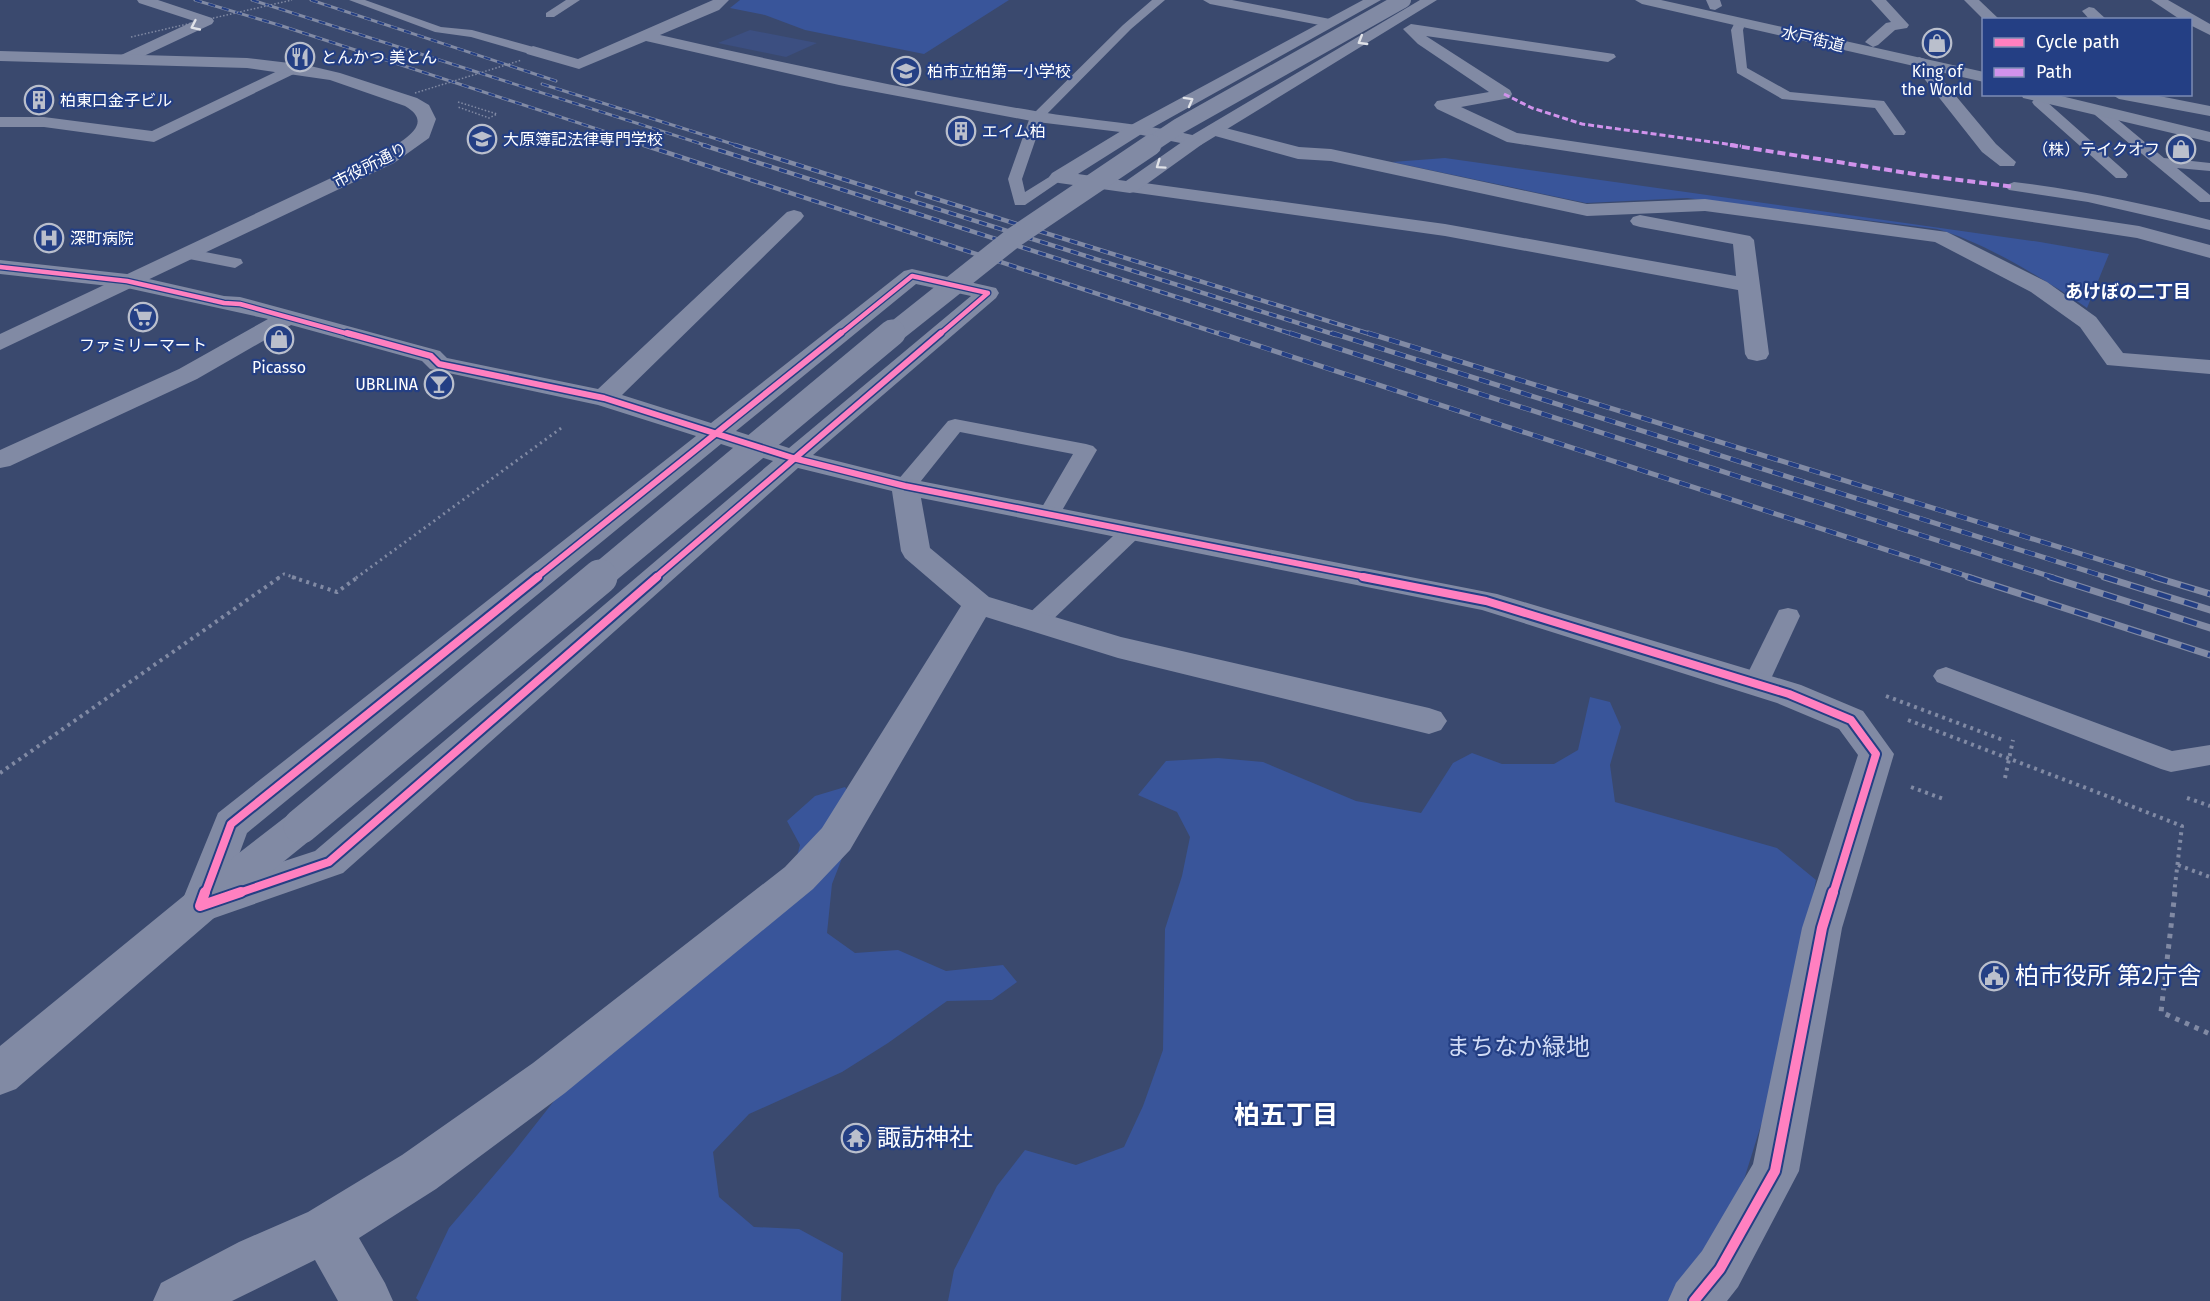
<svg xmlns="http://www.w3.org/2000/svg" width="2210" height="1301" viewBox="0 0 2210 1301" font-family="'Fira Sans','Noto Sans JP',sans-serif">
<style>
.green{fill:#39559a}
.water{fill:#3c4f81}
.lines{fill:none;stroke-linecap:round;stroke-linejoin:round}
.path-far3{stroke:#818aa4;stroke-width:1.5;stroke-dasharray:1.5 2;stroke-linecap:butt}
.path-far2{stroke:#818aa4;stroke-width:3;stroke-dasharray:2 4;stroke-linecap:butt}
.path-far1{stroke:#818aa4;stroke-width:4;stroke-dasharray:3 4.5;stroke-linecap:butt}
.path{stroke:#818aa4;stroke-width:5;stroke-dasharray:4.5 6;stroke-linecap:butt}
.service{fill:#818aa4;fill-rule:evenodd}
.minor{fill:#818aa4;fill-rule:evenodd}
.tertiary{fill:#818aa4;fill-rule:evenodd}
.trunk{fill:#808aa3;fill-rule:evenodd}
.rail-far3-casing{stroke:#818aa4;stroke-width:3}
.rail-far2-casing{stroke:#818aa4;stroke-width:4.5}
.rail-far1-casing{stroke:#818aa4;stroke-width:5}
.rail-casing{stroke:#818aa4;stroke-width:7}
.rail-far3{stroke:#243f84;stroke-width:2;stroke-dasharray:7;stroke-linecap:butt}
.rail-far2{stroke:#243f84;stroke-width:3;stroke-dasharray:8;stroke-linecap:butt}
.rail-far1{stroke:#243f84;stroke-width:4;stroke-dasharray:11;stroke-linecap:butt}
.rail{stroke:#243f84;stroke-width:4.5;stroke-dasharray:14;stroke-linecap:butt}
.path-bridge{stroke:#818aa4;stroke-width:1.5;stroke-dasharray:1.5 2;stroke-linecap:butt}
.tertiary-bridge-far3{stroke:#818aa4;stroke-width:16}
.tertiary-bridge-far2{stroke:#818aa4;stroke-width:21}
.tertiary-bridge-far1{stroke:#818aa4;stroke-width:27}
.tertiary-bridge{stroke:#818aa4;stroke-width:35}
.quiet-far1{stroke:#d193ec;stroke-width:3;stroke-dasharray:6 3;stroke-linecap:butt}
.quiet{stroke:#d193ec;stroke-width:4;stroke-dasharray:8 4;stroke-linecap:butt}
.cycleway-far3-casing{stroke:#243f84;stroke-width:7}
.cycleway-far2-casing{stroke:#243f84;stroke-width:9}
.cycleway-far1-casing{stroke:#243f84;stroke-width:12}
.cycleway-casing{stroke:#243f84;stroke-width:14}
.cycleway-far3{stroke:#ff80c0;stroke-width:4.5}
.cycleway-far2{stroke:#ff80c0;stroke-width:6}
.cycleway-far1{stroke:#ff80c0;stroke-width:8}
.cycleway{stroke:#ff80c0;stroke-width:10}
.oneway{stroke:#e0e2e8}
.labels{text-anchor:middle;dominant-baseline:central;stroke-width:4.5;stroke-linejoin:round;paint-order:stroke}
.far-street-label{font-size:16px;fill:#fff;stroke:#243f84}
.far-poi-label{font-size:16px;fill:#fff;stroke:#243f84;text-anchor:start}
.far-neighbourhood-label{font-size:18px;font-weight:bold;fill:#fff;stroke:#243f84}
.near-poi-label{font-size:24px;fill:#fff;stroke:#243f84;text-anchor:start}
.near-park-label{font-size:24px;fill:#d1dcf6;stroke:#243f84}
.near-neighbourhood-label{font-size:26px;font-weight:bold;fill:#fff;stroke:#243f84}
</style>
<rect width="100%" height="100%" fill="#3a496e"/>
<g class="green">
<polygon points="740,0 1009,0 924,54 805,30 765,15 730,8"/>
<path d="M 1445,158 L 2040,242 L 2109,254 L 2087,308 C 2046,280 1984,242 1937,229 L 1687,198 L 1586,203 L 1392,162 Z"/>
<polygon points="1590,697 1610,702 1621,727 1610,765 1615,802 1777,848 1816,880 1773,1104 1761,1125 1732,1218 1682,1301 948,1301 954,1270 997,1186 1025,1150 1076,1165 1124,1147 1143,1106 1163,1050 1165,929 1182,876 1190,837 1177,812 1138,795 1166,761 1218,758 1263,762 1356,801 1421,813 1453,763 1472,753 1502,764 1554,764 1578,750"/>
<polygon points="845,787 857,804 846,848 832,884 827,933 855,953 898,950 946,971 1003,965 1017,982 992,1000 947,1001 888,1043 842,1072 749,1114 713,1152 719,1197 754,1227 799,1229 843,1253 841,1301 419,1301 416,1298 449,1228 513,1153 576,1073 786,898 800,845 787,821 815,796"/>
</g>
<polygon class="water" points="750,30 817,43 786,57 718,43"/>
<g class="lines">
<polyline class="path-far3" points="458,102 497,114 489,118 458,107"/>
<g class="path-far2">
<polyline points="278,578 284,574 296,578"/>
<polyline points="356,578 564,426"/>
</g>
<g class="path-far1">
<polyline points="292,577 337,592 358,577"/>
<polyline points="1886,696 2003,740"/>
<polyline points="1908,720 2120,801"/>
<polyline points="0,773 280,577"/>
<polyline points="2005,778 2013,740"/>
<polyline points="1911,787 1946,800"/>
<polyline points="2187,798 2210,806"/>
<polyline points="2118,801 2182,826 2174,894"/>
<polyline points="2178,865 2210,877"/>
</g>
<polyline class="path" points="2175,892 2161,1012 2210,1034"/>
<g class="service">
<polygon points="349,0 365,0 441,27 472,30 537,48 539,51 533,55 471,37 435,32"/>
<polygon points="566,0 580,0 554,17 546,17 546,13"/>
<polygon points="1152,0 1165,0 1131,29 1043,118 1022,179 1025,192 1054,174 1059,173 1066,177 1025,205 1015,205 1008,179 1030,117 1123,25"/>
<polygon points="1740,19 1746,22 1743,30 1747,68 1790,92 1884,101 1906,132 1904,135 1894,135 1875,108 1782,99 1737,73 1731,30 1736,20"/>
<polygon points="2038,95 2048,95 2050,98 2047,102 2126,172 2128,175 2126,178 2116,178 2034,105 2032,102"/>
<polygon points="2100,108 2105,109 2164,158 2210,163 2210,171 2177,168 2210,195 2210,202 2200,202 2095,115 2093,112 2095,109"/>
<path d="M 2014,182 C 2080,190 2145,204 2210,220 L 2210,230 L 2088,202 L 2009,190 L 2006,187 L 2009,184 Z"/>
<polygon points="185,248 241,259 243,263 235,268 179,257 177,253"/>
<polygon points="955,419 1086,444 1093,446 1097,450 1060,514 1057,519 1049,521 1041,519 1038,514 1073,454 960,432 913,491 905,493 897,491 894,486 897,481 948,421"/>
<polygon points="1132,524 1140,526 1143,531 1140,536 1044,628 1035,630 1026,628 1023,622 1026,616 1124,526"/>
<polygon points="1788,608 1797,610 1800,616 1769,683 1765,690 1756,692 1747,690 1743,683 1776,616 1779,610"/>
<polygon points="1946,667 2172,751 2210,745 2210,765 2171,772 2161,769 1937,682 1933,676 1937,670"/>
</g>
<g class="minor">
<polygon points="137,0 158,0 212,18 214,21 212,24 131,62 119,62 117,59 119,56 194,21 139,3"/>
<path d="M 713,0 L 729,0 L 719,10 L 660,35 C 784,63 909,90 1035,111 C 1091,121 1146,123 1201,137 L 1204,141 L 1201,145 L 1195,146 L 1137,134 L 1037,122 L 839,85 L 646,41 L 579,69 L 527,54 L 525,51 L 533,46 L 578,59 Z"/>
<polygon points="1203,0 1232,0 1330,19 1337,23 1330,27 1210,4"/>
<polygon points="1706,0 1720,0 1722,6 1715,10 1710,9"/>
<polygon points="1871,0 1886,0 1909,25 1907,28 1895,30 1878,45 1873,47 1865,42 1868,39 1886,23 1891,22"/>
<polygon points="1964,0 1979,0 2000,20 1984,20"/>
<polygon points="2151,0 2168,0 2210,24 2210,35 2190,25 2190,20 2181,20"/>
<polygon points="2089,7 2094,8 2107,20 2090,20 2082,11"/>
<polygon points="1411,24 1614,54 1616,57 1608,62 1426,36 1510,90 1512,94 1510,98 1461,107 1517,133 2139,226 2210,245 2210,258 2137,238 1507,142 1437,109 1434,105 1437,101 1489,92 1418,44 1403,29"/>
<polygon points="1919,57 1925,59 1996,144 2016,162 2014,166 2000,166 1982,152 1911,62"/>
<polygon points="294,63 302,68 300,71 154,142 44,127 0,127 0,117 44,117 152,131"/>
<polygon points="1214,125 1299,147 1331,149 1587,204 1705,199 1947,232 2047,282 2096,317 2123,353 2210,360 2210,374 2107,365 2080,327 2031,292 1935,242 1705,211 1587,216 1331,161 1298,159 1208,134 1205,130 1208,126"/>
<polygon points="1130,181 1445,224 1736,276 1733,244 1640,227 1633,225 1630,221 1633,217 1640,215 1750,236 1754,240 1769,354 1766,359 1757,361 1748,359 1745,354 1738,290 1445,236 1123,191 1120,187 1123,183"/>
<path d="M 794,210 L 801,212 L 804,216 L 801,220 L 622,395 L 711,423 L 904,271 L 912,269 L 996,288 L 999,293 L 996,298 L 813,455 L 905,478 L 1497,594 L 1801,685 L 1863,711 L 1894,754 L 1842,928 L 1799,1171 L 1738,1287 L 1727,1301 L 1668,1301 L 1676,1283 L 1702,1251 L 1753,1164 L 1802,928 L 1858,755 L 1839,729 L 1777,703 L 1482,610 L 921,498 L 930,548 L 989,597 L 1121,637 L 1429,708 L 1441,712 L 1447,721 L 1441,730 L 1429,734 L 1118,658 L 986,617 L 850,850 L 813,889 L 565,1093 L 436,1189 L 359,1238 L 385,1283 L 393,1301 L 338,1301 L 315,1260 L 232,1301 L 153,1301 L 161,1283 L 239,1242 L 308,1212 L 402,1155 L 533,1063 L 785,867 L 822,828 L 961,606 L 905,558 L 901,551 L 892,491 L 798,468 L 343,873 L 200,923 L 186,918 L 180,906 L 218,813 L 696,436 L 598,405 L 430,369 L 422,361 L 291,325 L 197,379 L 10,466 L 0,468 L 0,450 L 179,369 L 268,319 L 127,288 L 0,274 L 0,260 L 127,274 L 224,296 L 240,297 L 440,351 L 447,358 L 598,389 L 787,212 ZM 916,284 L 971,296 L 789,448 L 736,431 ZM 721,444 L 773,461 L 315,851 L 230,879 L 247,833 Z"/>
</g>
<g class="tertiary">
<polygon points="1363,0 1381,0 1143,133 1078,174 1126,181 1189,137 1420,0 1437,0 1201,145 1137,191 1130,193 1059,183 1052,181 1049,177 1052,173 1131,125"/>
<path d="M 0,51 L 247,58 L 306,65 L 340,73 L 417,98 L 429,105 L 436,119 L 429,138 L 394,163 L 0,350 L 0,334 L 380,155 C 398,143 438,125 405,106 L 330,80 L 247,68 L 0,61 Z"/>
<polygon points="301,811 314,815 320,826 314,837 214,918 16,1089 0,1095 0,1046 186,894 288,815"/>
</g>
<g class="trunk">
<polygon points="1635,0 1661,0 1984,72 1984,82 1642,4"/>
<polygon points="2021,94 2053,94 2210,132 2210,142 2023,98"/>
<polygon points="2111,94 2149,94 2210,106 2210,116 2119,99"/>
</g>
<g class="rail-far3-casing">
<g id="rail-far3">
<polyline points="195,0 282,26 649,146"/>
<polyline points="252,0 708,146"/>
<polyline points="311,0 556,81"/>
<polyline points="542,84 739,146"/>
</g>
</g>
<g class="rail-far2-casing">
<g id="rail-far2">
<polyline points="644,145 1223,335"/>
<polyline points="703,145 1295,335"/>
<polyline points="735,145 1336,335"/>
<polyline points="917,193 1373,335"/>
</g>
</g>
<g class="rail-far1-casing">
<g id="rail-far1">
<polyline points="1219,333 1973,578"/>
<polyline points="1290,333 2055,578"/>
<polyline points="1332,333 2109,578"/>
<polyline points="1368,333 2159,578"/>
</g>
</g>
<g class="rail-casing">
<g id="rail">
<polyline points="1968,577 2210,655"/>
<polyline points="2050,577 2210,628"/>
<polyline points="2104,577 2210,610"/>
<polyline points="2154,577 2210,594"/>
</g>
</g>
<use href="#rail-far3" class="rail-far3"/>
<use href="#rail-far2" class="rail-far2"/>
<use href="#rail-far1" class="rail-far1"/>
<use href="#rail" class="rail"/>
<g class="path-bridge">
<polyline points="131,37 292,0"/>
<polyline points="415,93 522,60"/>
</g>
<polyline class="tertiary-bridge-far3" points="1149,146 1179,126 1403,0"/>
<polyline class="tertiary-bridge-far2" points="891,335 1013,238 1151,145"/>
<polyline class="tertiary-bridge-far1" points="598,578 892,333"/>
<polyline class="tertiary-bridge" points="301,826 600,577"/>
<polyline class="quiet-far1" points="1504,94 1532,108 1582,124 1741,146"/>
<polyline class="quiet" points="1730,145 1920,175 2014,187"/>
<g class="cycleway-far3-casing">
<g id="cycleway-far3">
<polyline points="0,267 127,281 224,303 240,304 352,335"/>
<polyline points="839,335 912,276 988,293 939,335"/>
</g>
</g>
<g class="cycleway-far2-casing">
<g id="cycleway-far2">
<polyline points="347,333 431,356 439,364 604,398 793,458 905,486 1371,578"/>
<polyline points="536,578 841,333"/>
<polyline points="655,578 941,333"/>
</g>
</g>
<g class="cycleway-far1-casing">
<g id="cycleway-far1">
<polyline points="1363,577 1486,601 1789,694 1851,720 1876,754 1833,894"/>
<polyline points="205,894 231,824 538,577"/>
<polyline points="236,894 329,862 657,577"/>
</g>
</g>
<g class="cycleway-casing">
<g id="cycleway">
<polyline points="205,892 200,906 241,892"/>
<polyline points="1694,1301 1720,1269 1775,1171 1822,928 1833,892"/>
</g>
</g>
<use href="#cycleway-far3" class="cycleway-far3"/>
<use href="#cycleway-far2" class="cycleway-far2"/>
<use href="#cycleway-far1" class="cycleway-far1"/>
<use href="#cycleway" class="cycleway"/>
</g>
<defs><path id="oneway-chevron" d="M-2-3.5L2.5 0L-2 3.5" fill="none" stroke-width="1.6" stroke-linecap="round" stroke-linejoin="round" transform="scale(1.5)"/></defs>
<g class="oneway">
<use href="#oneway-chevron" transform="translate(195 26) rotate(155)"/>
<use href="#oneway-chevron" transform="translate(1362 41) rotate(149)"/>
<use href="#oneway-chevron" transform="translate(1189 101) rotate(-29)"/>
<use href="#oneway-chevron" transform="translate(1160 165) rotate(145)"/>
</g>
<defs>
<g id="shop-ring" transform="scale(1.5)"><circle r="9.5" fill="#243f84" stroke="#babfcc" stroke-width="1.5"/><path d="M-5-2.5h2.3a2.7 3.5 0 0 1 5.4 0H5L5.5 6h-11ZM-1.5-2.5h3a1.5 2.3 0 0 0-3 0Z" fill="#babfcc"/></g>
<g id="restaurant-ring" transform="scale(1.5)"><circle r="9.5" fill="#243f84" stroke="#babfcc" stroke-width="1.5"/><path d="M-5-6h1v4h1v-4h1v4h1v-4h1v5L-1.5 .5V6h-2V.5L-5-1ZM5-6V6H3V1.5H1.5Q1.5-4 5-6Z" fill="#babfcc"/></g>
<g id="school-ring" transform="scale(1.5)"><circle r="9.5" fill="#243f84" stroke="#babfcc" stroke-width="1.5"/><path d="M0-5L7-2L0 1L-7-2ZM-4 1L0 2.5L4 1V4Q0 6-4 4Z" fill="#babfcc"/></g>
<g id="building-ring" transform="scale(1.5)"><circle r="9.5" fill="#243f84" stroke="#babfcc" stroke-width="1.5"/><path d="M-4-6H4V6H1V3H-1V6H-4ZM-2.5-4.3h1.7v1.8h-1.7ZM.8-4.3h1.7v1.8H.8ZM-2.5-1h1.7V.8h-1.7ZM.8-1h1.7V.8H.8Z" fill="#babfcc"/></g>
<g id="university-ring" transform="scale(1.5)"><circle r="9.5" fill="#243f84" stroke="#babfcc" stroke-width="1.5"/><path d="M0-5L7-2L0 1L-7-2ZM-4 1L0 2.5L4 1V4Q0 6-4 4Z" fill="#babfcc"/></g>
<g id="hospital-ring" transform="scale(1.5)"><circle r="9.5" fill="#243f84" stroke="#babfcc" stroke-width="1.5"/><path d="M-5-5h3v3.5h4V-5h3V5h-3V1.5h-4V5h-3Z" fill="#babfcc"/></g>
<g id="supermarket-ring" transform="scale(1.5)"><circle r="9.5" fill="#243f84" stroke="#babfcc" stroke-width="1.5"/><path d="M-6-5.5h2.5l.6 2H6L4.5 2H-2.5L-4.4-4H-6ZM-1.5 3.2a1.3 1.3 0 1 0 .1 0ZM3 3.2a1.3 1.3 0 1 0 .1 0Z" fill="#babfcc"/></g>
<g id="bar-ring" transform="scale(1.5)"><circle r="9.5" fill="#243f84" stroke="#babfcc" stroke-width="1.5"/><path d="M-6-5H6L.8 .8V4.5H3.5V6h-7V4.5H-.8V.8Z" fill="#babfcc"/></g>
<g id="civic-ring" transform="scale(1.5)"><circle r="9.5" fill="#243f84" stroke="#babfcc" stroke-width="1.5"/><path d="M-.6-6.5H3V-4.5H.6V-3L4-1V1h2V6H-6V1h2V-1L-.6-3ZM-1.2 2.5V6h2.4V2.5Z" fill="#babfcc"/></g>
<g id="temple-ring" transform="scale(1.5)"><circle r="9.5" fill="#243f84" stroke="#babfcc" stroke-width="1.5"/><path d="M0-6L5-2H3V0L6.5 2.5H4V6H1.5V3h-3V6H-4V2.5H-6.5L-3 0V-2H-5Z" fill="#babfcc"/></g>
</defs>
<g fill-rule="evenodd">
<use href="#shop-ring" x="1937" y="43"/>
<use href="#restaurant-ring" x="300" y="57"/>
<use href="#school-ring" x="906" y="71"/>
<use href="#building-ring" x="39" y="100"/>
<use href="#building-ring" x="961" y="131"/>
<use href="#university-ring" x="482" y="139"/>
<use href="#shop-ring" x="2181" y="149"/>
<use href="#hospital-ring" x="49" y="238"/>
<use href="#supermarket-ring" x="143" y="317"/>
<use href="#shop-ring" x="279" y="339"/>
<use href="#bar-ring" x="439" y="384"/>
<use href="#civic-ring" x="1994" y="976"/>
<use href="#temple-ring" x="856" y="1138"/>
</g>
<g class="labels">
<g class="far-street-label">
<text transform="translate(1813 39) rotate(13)">水戸街道</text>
<text transform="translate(370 165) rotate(-27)">市役所通り</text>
</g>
<g class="far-poi-label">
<text x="321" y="57">とんかつ 美とん</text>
<text x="927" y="71">柏市立柏第一小学校</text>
<text x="1937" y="71" text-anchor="middle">King of<tspan x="1937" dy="18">the World</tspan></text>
<text x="60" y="100">柏東口金子ビル</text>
<text x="982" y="131">エイム柏</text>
<text x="503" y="139">大原簿記法律専門学校</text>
<text x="2160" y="149" text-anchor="end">（株）テイクオフ</text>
<text x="70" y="238">深町病院</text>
<text x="143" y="345" text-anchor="middle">ファミリーマート</text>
<text x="279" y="367" text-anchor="middle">Picasso</text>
<text x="418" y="384" text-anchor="end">UBRLINA</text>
</g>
<g class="far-neighbourhood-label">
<text x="2128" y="292">あけぼの二丁目</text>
</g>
<g class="near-poi-label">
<text x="2015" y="976">柏市役所 第2庁舎</text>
<text x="877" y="1138">諏訪神社</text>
</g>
<g class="near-park-label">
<text x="1518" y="1047">まちなか緑地</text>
</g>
<g class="near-neighbourhood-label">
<text x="1286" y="1115">柏五丁目</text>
</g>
</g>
<rect x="1982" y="18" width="210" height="78" fill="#243f84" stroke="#7c8cb5" stroke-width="1.5"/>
<rect x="1994" y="38" width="30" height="9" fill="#ff80c0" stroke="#7c8cb5" stroke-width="1.5"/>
<text x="2036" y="48" font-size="18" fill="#ffffff">Cycle path</text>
<rect x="1994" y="68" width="30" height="9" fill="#d193ec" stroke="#7c8cb5" stroke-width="1.5"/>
<text x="2036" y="78" font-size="18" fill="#ffffff">Path</text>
</svg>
